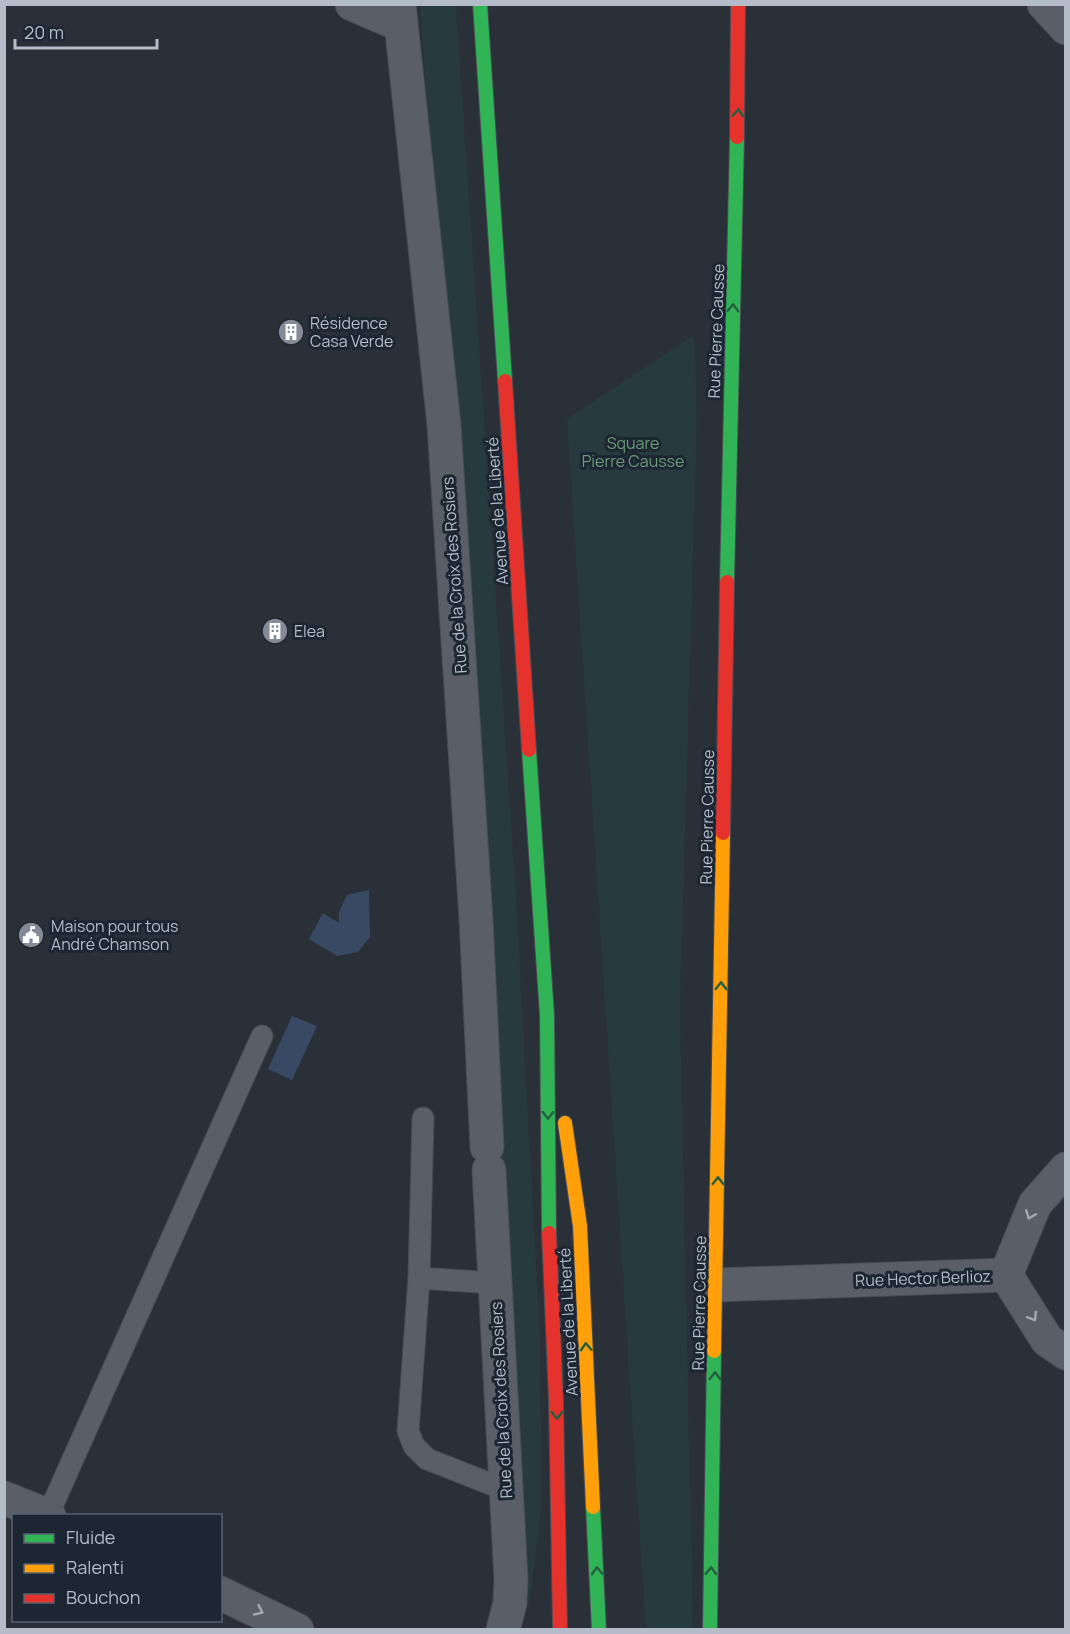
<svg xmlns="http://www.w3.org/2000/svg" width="1070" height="1634" viewBox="0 0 1070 1634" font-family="Manrope,sans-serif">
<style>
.green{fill:#273a3e}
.water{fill:#384963}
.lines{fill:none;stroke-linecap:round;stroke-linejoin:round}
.lane-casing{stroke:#484c53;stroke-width:23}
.street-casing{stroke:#484c53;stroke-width:35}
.fast-casing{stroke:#484c53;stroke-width:16}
.slow-casing{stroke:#484c53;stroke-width:16}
.jam-casing{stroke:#484c53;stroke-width:16}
.lane{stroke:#5a5e66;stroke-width:21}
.street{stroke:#5a5e66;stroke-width:33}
.fast{stroke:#30b455;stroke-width:14}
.slow{stroke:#ff9f0a;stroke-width:14}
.jam{stroke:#e5322d;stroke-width:14}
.oneway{stroke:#255f41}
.oneway2{stroke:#a2a9b5}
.labels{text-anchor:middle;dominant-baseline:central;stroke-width:6;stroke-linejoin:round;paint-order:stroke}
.poi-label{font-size:16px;fill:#b4bcc9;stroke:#1d2633;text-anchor:start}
.street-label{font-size:16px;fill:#b4bcc9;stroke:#1d2633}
.park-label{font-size:16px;fill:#6b9a76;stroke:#1d2633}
</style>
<rect width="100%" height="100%" fill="#2a3038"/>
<g class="green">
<polygon points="420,5 456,5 516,896 540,1339 542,1500 529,1608 450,414"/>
<polygon points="694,335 697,411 680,1008 693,1629 646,1630 567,419"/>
</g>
<g class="water">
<polygon points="369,890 370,937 358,952 337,956 309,939 323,913 339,923 339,912 347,895"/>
<polygon points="292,1016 317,1026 292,1080 268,1069"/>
</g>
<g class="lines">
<g class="lane-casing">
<g id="lane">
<polyline points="423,1118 419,1278 408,1431 414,1446 427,1459 506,1490"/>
<polyline points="419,1278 494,1283"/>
<polyline points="48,1515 262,1036"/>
</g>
</g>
<g class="street-casing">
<g id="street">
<polyline points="352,4 401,25"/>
<polyline points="399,4 444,425 476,919 487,1147"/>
<polyline points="1044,4 1066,28"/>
<polyline points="489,1170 511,1579 510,1603 503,1630"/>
<polyline points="1006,1275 1035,1204 1066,1169"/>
<polyline points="1006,1275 1047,1340 1066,1353"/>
<polyline points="716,1285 1006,1275"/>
<polyline points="4,1498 49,1516"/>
<polyline points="220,1593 297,1630"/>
</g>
</g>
<g class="fast-casing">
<g id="fast">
<polyline points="480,4 505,381"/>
<polyline points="727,582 737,137"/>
<polyline points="529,750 547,1015 549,1233"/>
<polyline points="593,1507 599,1630"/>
<polyline points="710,1630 714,1351"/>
</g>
</g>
<g class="slow-casing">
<g id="slow">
<polyline points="565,1123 580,1226 593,1507"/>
<polyline points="714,1351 723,833"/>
</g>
</g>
<g class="jam-casing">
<g id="jam">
<polyline points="737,137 738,4"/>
<polyline points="505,381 529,750"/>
<polyline points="723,833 727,582"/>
<polyline points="549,1233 556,1400 560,1630"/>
</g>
</g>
<use href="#lane" class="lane"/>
<use href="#street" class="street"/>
<use href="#fast" class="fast"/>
<use href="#slow" class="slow"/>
<use href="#jam" class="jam"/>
</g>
<defs><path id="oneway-chevron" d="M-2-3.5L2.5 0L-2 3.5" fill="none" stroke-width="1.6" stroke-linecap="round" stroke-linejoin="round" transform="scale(1.5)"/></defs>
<g class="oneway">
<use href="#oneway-chevron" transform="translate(738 113) rotate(-88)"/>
<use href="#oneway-chevron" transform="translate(733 308) rotate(-88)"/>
<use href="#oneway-chevron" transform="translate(721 986) rotate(-89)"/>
<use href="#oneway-chevron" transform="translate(548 1115) rotate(90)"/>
<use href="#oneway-chevron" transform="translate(718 1181) rotate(-89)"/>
<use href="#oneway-chevron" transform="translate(586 1347) rotate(-93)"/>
<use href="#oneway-chevron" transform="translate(715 1376) rotate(-89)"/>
<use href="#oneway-chevron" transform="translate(557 1415) rotate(89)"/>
<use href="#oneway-chevron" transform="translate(597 1571) rotate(-93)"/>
<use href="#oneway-chevron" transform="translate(711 1571) rotate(-89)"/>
</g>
<g class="oneway2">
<use href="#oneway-chevron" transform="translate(1030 1215) rotate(112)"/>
<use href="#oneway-chevron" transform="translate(1033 1317) rotate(58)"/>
<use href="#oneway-chevron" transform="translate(259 1611) rotate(25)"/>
</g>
<defs>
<g id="building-disc" transform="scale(1.35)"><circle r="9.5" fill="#848b96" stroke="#1d2633"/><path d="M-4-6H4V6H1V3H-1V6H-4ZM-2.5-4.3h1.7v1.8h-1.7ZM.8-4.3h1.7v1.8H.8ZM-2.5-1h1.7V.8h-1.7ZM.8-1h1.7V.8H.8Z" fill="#fff"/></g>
<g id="civic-disc" transform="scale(1.35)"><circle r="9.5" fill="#848b96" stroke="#1d2633"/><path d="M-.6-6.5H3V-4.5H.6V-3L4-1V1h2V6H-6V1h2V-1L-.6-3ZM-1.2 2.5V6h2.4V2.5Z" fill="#fff"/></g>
</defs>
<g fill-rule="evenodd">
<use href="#building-disc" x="291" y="332"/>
<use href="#building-disc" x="275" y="631"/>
<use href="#civic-disc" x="31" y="935"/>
</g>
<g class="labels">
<g class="poi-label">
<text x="310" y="323">Résidence<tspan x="310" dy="18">Casa Verde</tspan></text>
<text x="294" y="631">Elea</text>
<text x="51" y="926">Maison pour tous<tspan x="51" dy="18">André Chamson</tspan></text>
</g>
<g class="street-label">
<text transform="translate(716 331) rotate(-88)">Rue Pierre Causse</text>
<text transform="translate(497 511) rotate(-94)">Avenue de la Liberté</text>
<text transform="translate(454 575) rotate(-94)">Rue de la Croix des Rosiers</text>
<text transform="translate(707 817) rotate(-89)">Rue Pierre Causse</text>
<text transform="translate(923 1278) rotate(-2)">Rue Hector Berlioz</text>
<text transform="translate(699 1303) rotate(-89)">Rue Pierre Causse</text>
<text transform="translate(568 1322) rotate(-93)">Avenue de la Liberté</text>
<text transform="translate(501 1400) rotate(-93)">Rue de la Croix des Rosiers</text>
</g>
<g class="park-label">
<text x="633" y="443">Square<tspan x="633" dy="18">Pierre Causse</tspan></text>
</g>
</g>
<rect width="1070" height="1634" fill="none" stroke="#b4bcc9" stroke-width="12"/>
<rect x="12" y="1514" width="210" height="108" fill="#1d2633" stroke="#59626f" stroke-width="1.5"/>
<rect x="24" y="1534" width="30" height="9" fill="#30b455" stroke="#59626f" stroke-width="1.5"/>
<text x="66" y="1544" font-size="18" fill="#b4bcc9">Fluide</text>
<rect x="24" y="1564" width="30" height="9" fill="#ff9f0a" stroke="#59626f" stroke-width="1.5"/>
<text x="66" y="1574" font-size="18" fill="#b4bcc9">Ralenti</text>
<rect x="24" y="1594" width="30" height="9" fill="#e5322d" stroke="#59626f" stroke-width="1.5"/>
<text x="66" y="1604" font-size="18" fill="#b4bcc9">Bouchon</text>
<path d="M15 39v9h142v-9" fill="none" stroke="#b4bcc9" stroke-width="3"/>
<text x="24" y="39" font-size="18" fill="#b4bcc9" stroke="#1d2633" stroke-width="4.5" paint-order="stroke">20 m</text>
</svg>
